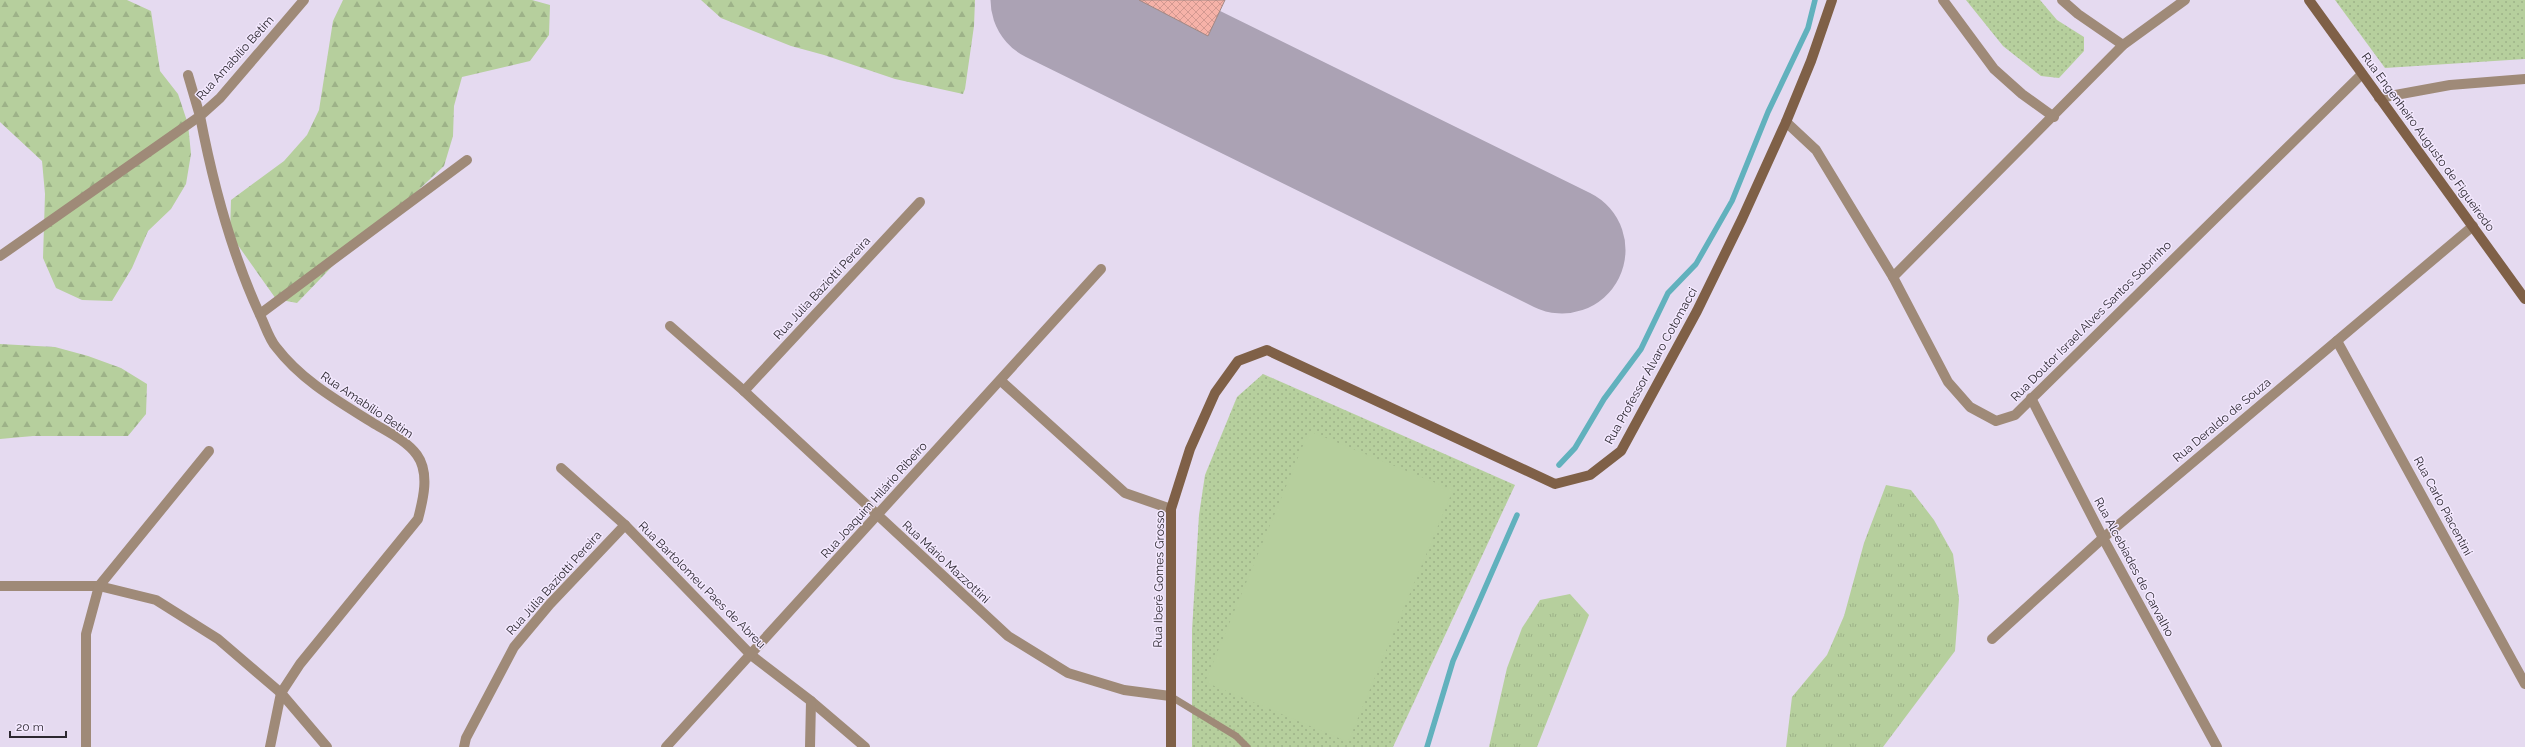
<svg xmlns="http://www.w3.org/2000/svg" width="2525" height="747" viewBox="0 0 2525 747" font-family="Raleway,sans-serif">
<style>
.grass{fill:url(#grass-tufts)}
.forest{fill:url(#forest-firs)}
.park{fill:url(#park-dots)}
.pitch{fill:#b6cf9d}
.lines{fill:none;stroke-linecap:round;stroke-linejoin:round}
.stream{stroke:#61b1bd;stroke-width:5.5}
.runway{stroke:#aba2b4;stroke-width:127}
.building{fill:url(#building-cross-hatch);stroke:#a18884}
.lane{stroke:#9f8a78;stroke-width:7}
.street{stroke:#9f8a78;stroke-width:10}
.secondary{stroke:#7f6047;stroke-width:10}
.labels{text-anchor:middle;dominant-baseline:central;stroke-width:3;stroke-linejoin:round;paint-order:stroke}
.street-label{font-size:12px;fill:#2c2830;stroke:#f3e8fe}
</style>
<defs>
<pattern id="grass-tufts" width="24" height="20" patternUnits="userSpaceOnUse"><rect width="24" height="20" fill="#b6cf9d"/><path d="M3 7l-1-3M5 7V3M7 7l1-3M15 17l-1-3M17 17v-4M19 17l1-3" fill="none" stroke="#9db288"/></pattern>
<pattern id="forest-firs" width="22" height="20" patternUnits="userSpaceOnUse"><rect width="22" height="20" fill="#b6cf9d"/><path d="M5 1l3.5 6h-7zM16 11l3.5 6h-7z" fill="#9db288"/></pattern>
<pattern id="park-dots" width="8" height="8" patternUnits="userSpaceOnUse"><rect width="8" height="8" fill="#b6cf9d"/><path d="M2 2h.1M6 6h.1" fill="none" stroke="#9db288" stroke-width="1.8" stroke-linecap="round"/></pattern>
<pattern id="building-cross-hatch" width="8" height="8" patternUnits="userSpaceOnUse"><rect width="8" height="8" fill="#f6b2a8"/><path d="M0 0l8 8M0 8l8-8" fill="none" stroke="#d39991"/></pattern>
</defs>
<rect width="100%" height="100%" fill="#e5daf0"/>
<g class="grass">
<polygon points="1886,485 1911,490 1934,520 1953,554 1959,599 1955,651 1883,747 1786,747 1792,697 1827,655 1844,616 1864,543"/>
<polygon points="1570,594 1589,615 1537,747 1489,747 1507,668 1522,628 1540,600"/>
</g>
<g class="forest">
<polygon points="0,0 127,0 151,11 160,71 178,94 188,124 191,154 186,184 171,209 148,231 132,268 112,301 82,300 56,288 43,258 45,194 42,161 0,122"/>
<polygon points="343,0 532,0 550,5 549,35 530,61 462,77 454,106 453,136 444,166 379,227 349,249 297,303 276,299 230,234 231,200 284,161 307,135 319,110 333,21"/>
<polygon points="701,0 975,0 974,26 965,89 963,94 895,79 824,55 791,46 721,18"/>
<polygon points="0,344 55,347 88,356 121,368 147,384 146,414 128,436 33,436 0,439"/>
</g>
<g class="park">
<polygon points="1966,0 2040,0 2057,20 2084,37 2084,51 2059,78 2041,76 2003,46"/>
<polygon points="2335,0 2525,0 2525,59 2385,68"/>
<polygon points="1263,374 1515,485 1393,747 1192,747 1192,630 1199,515 1205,475 1237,397"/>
</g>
<polygon class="pitch" points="1309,431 1453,490 1348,742 1205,682"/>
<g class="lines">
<g class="stream">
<polyline points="1559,465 1575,448 1604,399 1641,349 1668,293 1696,264 1732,201 1768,112 1808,28 1815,0"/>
<polyline points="1427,747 1453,661 1517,515"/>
</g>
<polyline class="runway" points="1054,0 1562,250"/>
</g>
<polygon class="building" points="1139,0 1225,0 1208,36"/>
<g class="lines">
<polyline class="lane" points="1170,696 1236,736 1247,747"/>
<g class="street">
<polyline points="1943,0 1994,69 2022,94 2054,117"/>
<polyline points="2062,0 2078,14 2123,45"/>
<polyline points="2379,98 2450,85 2525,79"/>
<polyline points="1786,122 1816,150 1893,277 1948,382 1970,407 1996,421 2015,415 2362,74"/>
<polyline points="0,256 200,116 188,75"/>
<polyline points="1893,277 2123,45 2185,0"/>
<polyline points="260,314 467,160"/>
<polyline points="670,326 744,391 1008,636 1068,673 1124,690 1170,696"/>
<polyline points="2337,341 2525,684"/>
<polyline points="1001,381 1125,493 1171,509"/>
<polyline points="744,391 920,202"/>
<polyline points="2031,398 2103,538 2217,747"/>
<polyline points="561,468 625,525 751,655 811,701 865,747"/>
<polyline points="0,586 99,586 156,600 218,639 281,693 327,747"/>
<polyline points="1992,639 2103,538 2473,226"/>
<polyline points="86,747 86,634 99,586 209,451"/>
<path d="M 270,747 L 281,693 L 300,664 L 418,519 C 423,500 430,473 417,455 C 407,441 388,432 373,423 C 338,401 302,381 276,347 C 269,339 265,325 260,315 C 231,252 213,184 200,116 L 220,98 L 304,0"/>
<polyline points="464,747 466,738 514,647 550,604 625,525"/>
<polyline points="666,747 1101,269"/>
<polyline points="810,747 811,701"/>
</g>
<g class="secondary">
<polyline points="2309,0 2525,299"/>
<polyline points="1171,747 1171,509 1190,449 1215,393 1238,361 1267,350 1555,484 1590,475 1621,451 1697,311 1742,219 1786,122 1811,61 1832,0"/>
</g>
</g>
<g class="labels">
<g class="street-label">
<text transform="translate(235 58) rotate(-48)">Rua Amabílio Betim</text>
<text transform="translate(2428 142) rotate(54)">Rua Engenheiro Augusto de Figueiredo</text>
<text transform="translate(822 288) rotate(-47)">Rua Júlia Baziotti Pereira</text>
<text transform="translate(2091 321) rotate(-45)">Rua Doutor Israel Alves Santos Sobrinho</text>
<text transform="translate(1651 366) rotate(-61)">Rua Professor Álvaro Cotomacci</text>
<text transform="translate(367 405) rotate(34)">Rua Amabílio Betim</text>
<text transform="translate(2222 420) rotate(-40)">Rua Deraldo de Souza</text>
<text transform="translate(874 500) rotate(-48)">Rua Joaquim Hilário Ribeiro</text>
<text transform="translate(2443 506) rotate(62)">Rua Carlo Piacentini</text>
<text transform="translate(946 562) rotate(43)">Rua Mário Mazzottini</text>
<text transform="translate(2134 567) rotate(62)">Rua Alcebíades de Carvalho</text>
<text transform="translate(1159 579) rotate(-89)">Rua Iberê Gomes Grosso</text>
<text transform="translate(554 583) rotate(-48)">Rua Júlia Baziotti Pereira</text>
<text transform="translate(702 585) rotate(45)">Rua Bartolomeu Paes de Abreu</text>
</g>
</g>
<path d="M10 731v6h56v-6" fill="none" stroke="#2c2830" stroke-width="2"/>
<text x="16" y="731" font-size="12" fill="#2c2830" stroke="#f3e8fe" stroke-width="3" paint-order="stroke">20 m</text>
</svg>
